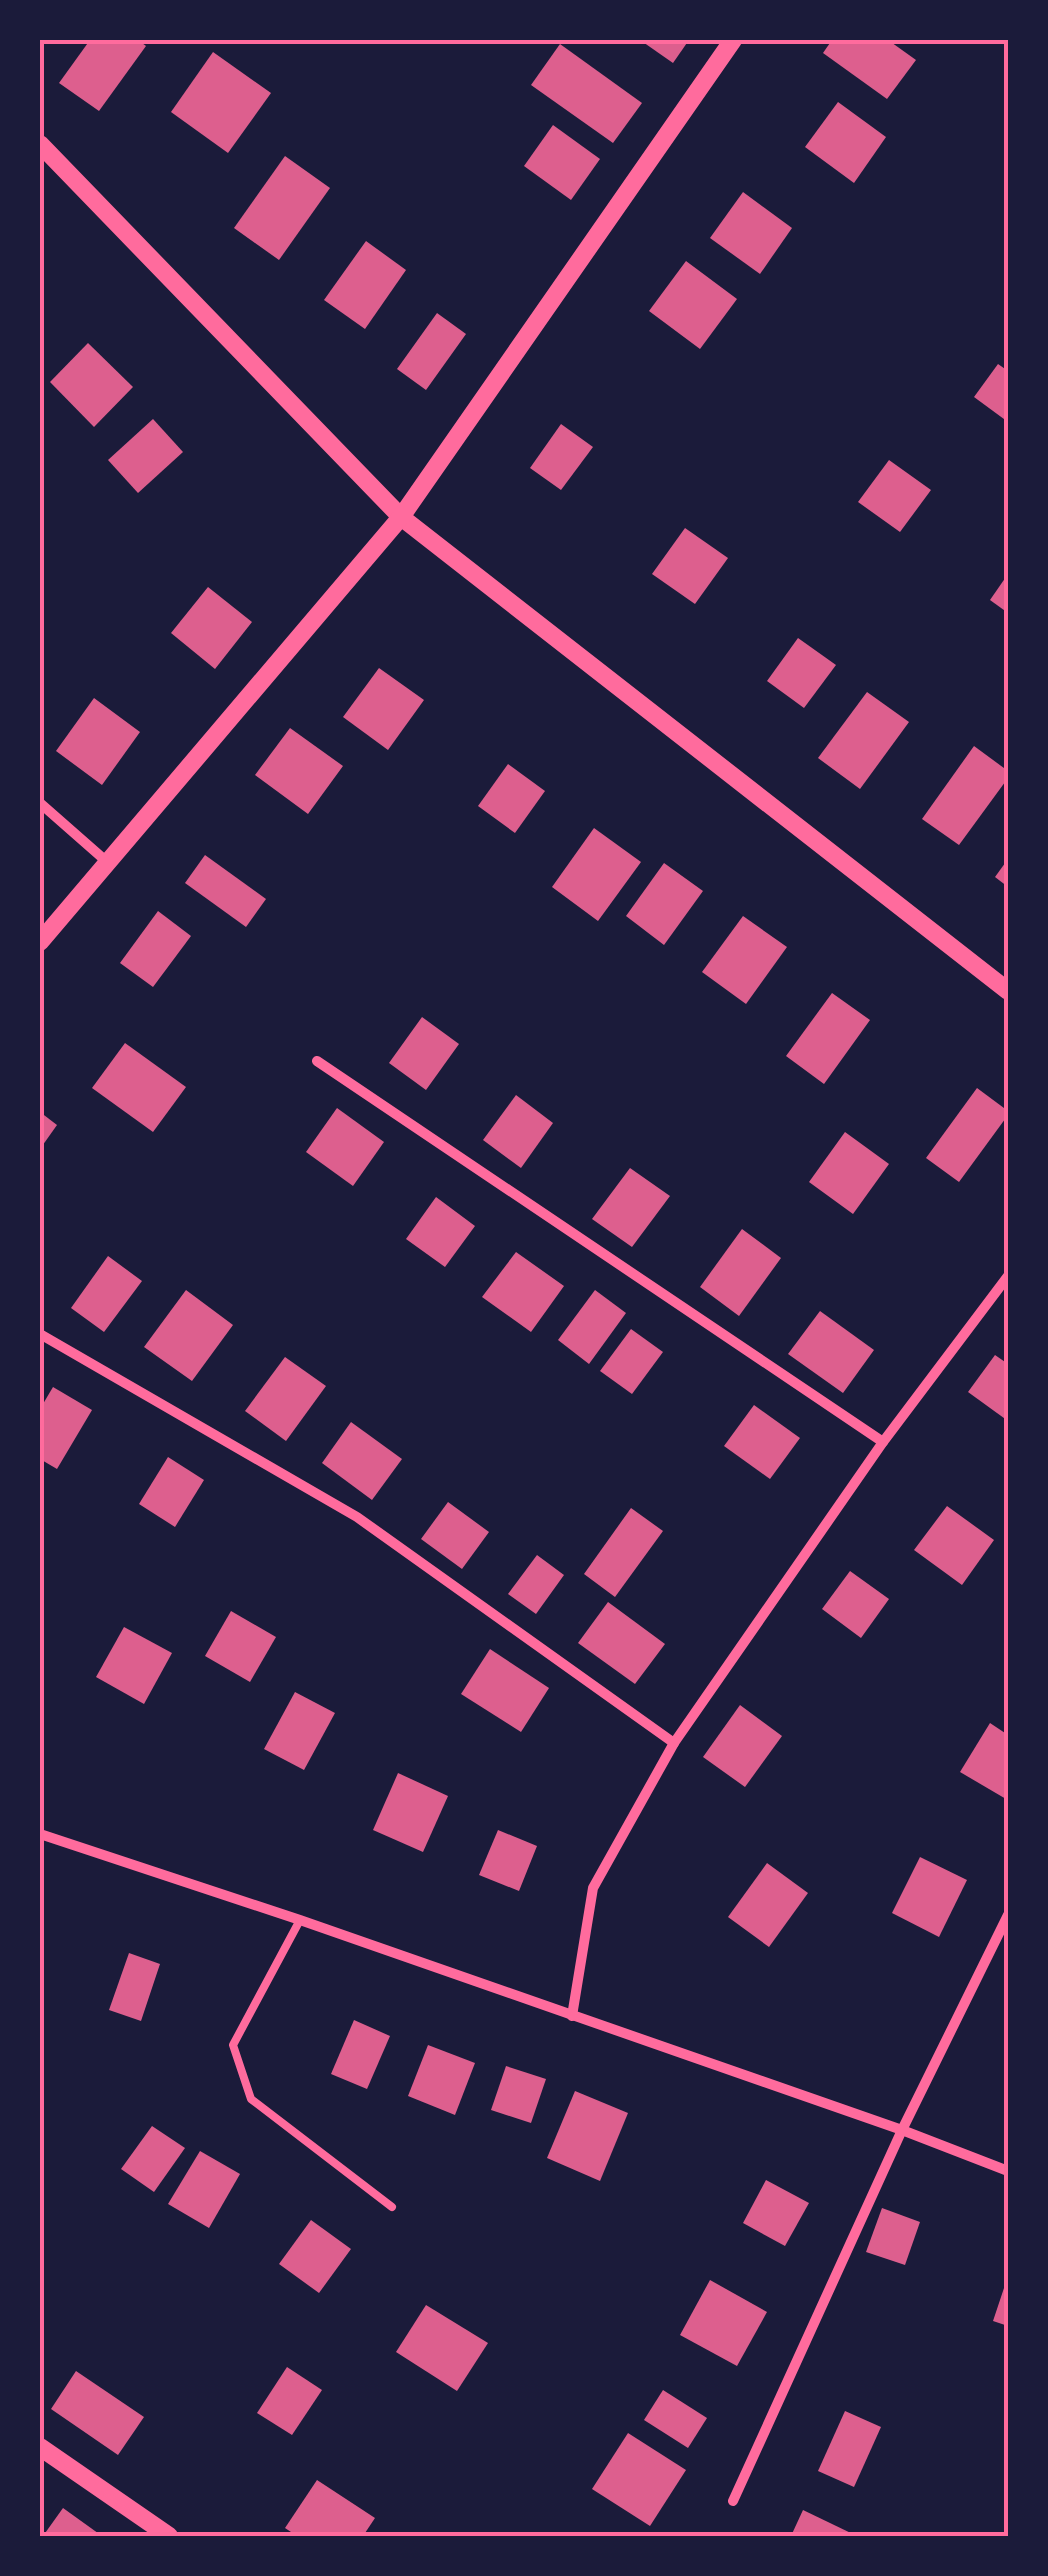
<svg xmlns="http://www.w3.org/2000/svg" width="1048" height="2576" viewBox="0 0 1048 2576" font-family="Rubik,sans-serif">
<style>
.building{fill:#dd5f8e}
.lines{fill:none;stroke-linecap:round;stroke-linejoin:round}
.service{stroke:#ff6b9d;stroke-width:8}
.minor{stroke:#ff6b9d;stroke-width:10}
.tertiary{stroke:#ff6b9d;stroke-width:18}
.neatline{fill:none;stroke:#ff6b9d;stroke-width:4}
</style>
<rect width="100%" height="100%" fill="#1b1b3a"/>
<g class="building">
<polygon points="90,40 138,40 146,46 99,111 59,83"/>
<polygon points="640,40 689,40 673,63"/>
<polygon points="832,40 888,40 916,60 887,99 823,53"/>
<polygon points="560,44 642,103 613,143 531,85"/>
<polygon points="213,52 271,93 228,153 171,112"/>
<polygon points="838,102 886,137 854,183 805,147"/>
<polygon points="553,125 600,159 571,200 524,166"/>
<polygon points="285,156 330,188 279,260 234,228"/>
<polygon points="743,192 792,228 760,274 710,238"/>
<polygon points="366,241 406,270 365,329 324,300"/>
<polygon points="686,261 737,299 700,349 649,311"/>
<polygon points="437,313 466,334 426,390 397,369"/>
<polygon points="88,343 133,387 94,427 50,382"/>
<polygon points="998,364 1008,371 1008,422 974,397"/>
<polygon points="153,419 183,452 138,493 108,460"/>
<polygon points="561,424 593,447 561,490 530,468"/>
<polygon points="889,460 931,490 900,532 858,502"/>
<polygon points="685,528 728,558 695,604 652,574"/>
<polygon points="1008,574 1008,613 990,600"/>
<polygon points="208,587 252,622 215,669 171,633"/>
<polygon points="798,638 836,665 804,708 767,681"/>
<polygon points="379,668 424,700 388,750 343,717"/>
<polygon points="867,692 909,722 860,789 818,758"/>
<polygon points="94,698 140,732 102,785 56,751"/>
<polygon points="290,728 343,766 308,814 255,775"/>
<polygon points="974,746 1008,771 1008,778 959,845 922,819"/>
<polygon points="508,764 545,791 515,833 478,806"/>
<polygon points="594,828 641,862 598,921 552,887"/>
<polygon points="205,855 266,899 246,927 185,883"/>
<polygon points="1008,859 1008,887 995,877"/>
<polygon points="664,863 703,891 664,945 626,916"/>
<polygon points="158,911 191,936 153,987 120,963"/>
<polygon points="743,916 787,947 746,1004 702,972"/>
<polygon points="832,993 870,1020 824,1084 786,1056"/>
<polygon points="422,1017 459,1044 426,1090 389,1063"/>
<polygon points="125,1043 186,1087 153,1132 92,1088"/>
<polygon points="977,1088 1008,1111 1008,1115 959,1182 926,1158"/>
<polygon points="516,1095 553,1123 521,1168 483,1140"/>
<polygon points="337,1108 384,1142 353,1186 306,1152"/>
<polygon points="40,1112 57,1125 40,1149"/>
<polygon points="845,1132 889,1164 853,1214 809,1182"/>
<polygon points="630,1168 670,1196 632,1247 592,1219"/>
<polygon points="436,1197 475,1226 445,1267 406,1239"/>
<polygon points="742,1229 781,1258 739,1316 700,1287"/>
<polygon points="516,1252 564,1286 531,1332 482,1297"/>
<polygon points="108,1256 142,1281 104,1332 71,1308"/>
<polygon points="186,1290 233,1325 192,1381 144,1347"/>
<polygon points="595,1290 626,1313 589,1364 558,1340"/>
<polygon points="820,1311 874,1350 843,1393 788,1354"/>
<polygon points="631,1329 663,1352 632,1394 600,1371"/>
<polygon points="995,1355 1008,1364 1008,1421 968,1392"/>
<polygon points="285,1357 326,1386 286,1441 245,1411"/>
<polygon points="53,1387 92,1410 57,1469 40,1459 40,1409"/>
<polygon points="754,1405 800,1438 770,1479 724,1446"/>
<polygon points="351,1422 402,1459 372,1500 322,1463"/>
<polygon points="168,1457 204,1480 175,1527 139,1504"/>
<polygon points="448,1502 489,1532 462,1569 421,1539"/>
<polygon points="947,1506 994,1540 962,1585 914,1550"/>
<polygon points="631,1508 663,1531 615,1597 584,1574"/>
<polygon points="537,1555 564,1575 536,1614 508,1594"/>
<polygon points="850,1571 889,1599 861,1638 822,1609"/>
<polygon points="608,1602 665,1644 635,1684 578,1643"/>
<polygon points="231,1611 276,1637 250,1682 205,1656"/>
<polygon points="124,1627 172,1653 144,1704 96,1677"/>
<polygon points="490,1649 549,1688 521,1732 461,1694"/>
<polygon points="295,1692 335,1713 304,1770 264,1749"/>
<polygon points="740,1705 782,1736 745,1787 703,1757"/>
<polygon points="990,1723 1008,1735 1006,1799 960,1772"/>
<polygon points="398,1773 448,1796 423,1852 373,1830"/>
<polygon points="498,1830 537,1846 519,1891 479,1875"/>
<polygon points="920,1857 967,1880 939,1937 892,1913"/>
<polygon points="767,1863 808,1893 769,1947 728,1917"/>
<polygon points="129,1953 160,1964 141,2021 109,2010"/>
<polygon points="354,2020 390,2036 367,2089 331,2074"/>
<polygon points="428,2045 475,2063 455,2115 408,2096"/>
<polygon points="506,2066 546,2079 531,2123 491,2110"/>
<polygon points="575,2091 628,2113 600,2181 547,2158"/>
<polygon points="152,2126 185,2148 154,2192 121,2169"/>
<polygon points="200,2151 240,2174 209,2228 168,2204"/>
<polygon points="766,2180 809,2203 785,2246 743,2223"/>
<polygon points="882,2208 920,2222 905,2265 866,2252"/>
<polygon points="311,2220 351,2249 319,2293 279,2264"/>
<polygon points="1007,2279 1008,2279 1008,2326 993,2321"/>
<polygon points="710,2280 767,2312 737,2366 680,2335"/>
<polygon points="426,2305 488,2343 457,2391 396,2352"/>
<polygon points="287,2367 322,2390 292,2435 257,2413"/>
<polygon points="76,2371 144,2417 118,2455 51,2409"/>
<polygon points="663,2390 707,2418 688,2448 644,2420"/>
<polygon points="845,2411 881,2427 854,2487 818,2471"/>
<polygon points="628,2433 686,2470 650,2526 592,2489"/>
<polygon points="317,2480 375,2518 363,2536 297,2536 285,2528"/>
<polygon points="63,2508 102,2536 43,2536"/>
<polygon points="803,2510 857,2536 791,2536"/>
</g>
<g class="lines">
<polyline class="service" points="300,1920 233,2045 251,2099 392,2207"/>
<g class="minor">
<polyline points="40,803 106,861"/>
<polyline points="317,1061 883,1442"/>
<polyline points="40,1334 357,1517 674,1743"/>
<polyline points="40,1834 300,1920 902,2130 1008,2171"/>
<polyline points="572,2016 593,1888 674,1743 883,1442 1008,1276"/>
<polyline points="733,2501 902,2130 1008,1915"/>
</g>
<g class="tertiary">
<polyline points="40,144 401,517 1008,991"/>
<polyline points="40,942 401,517 733,40"/>
<polyline points="40,2447 169,2536"/>
</g>
</g>
<rect width="1048" height="2576" fill="none" stroke="#1b1b3a" stroke-width="85"/>
<rect x="42" y="42" width="964" height="2492" class="neatline"/>
</svg>
